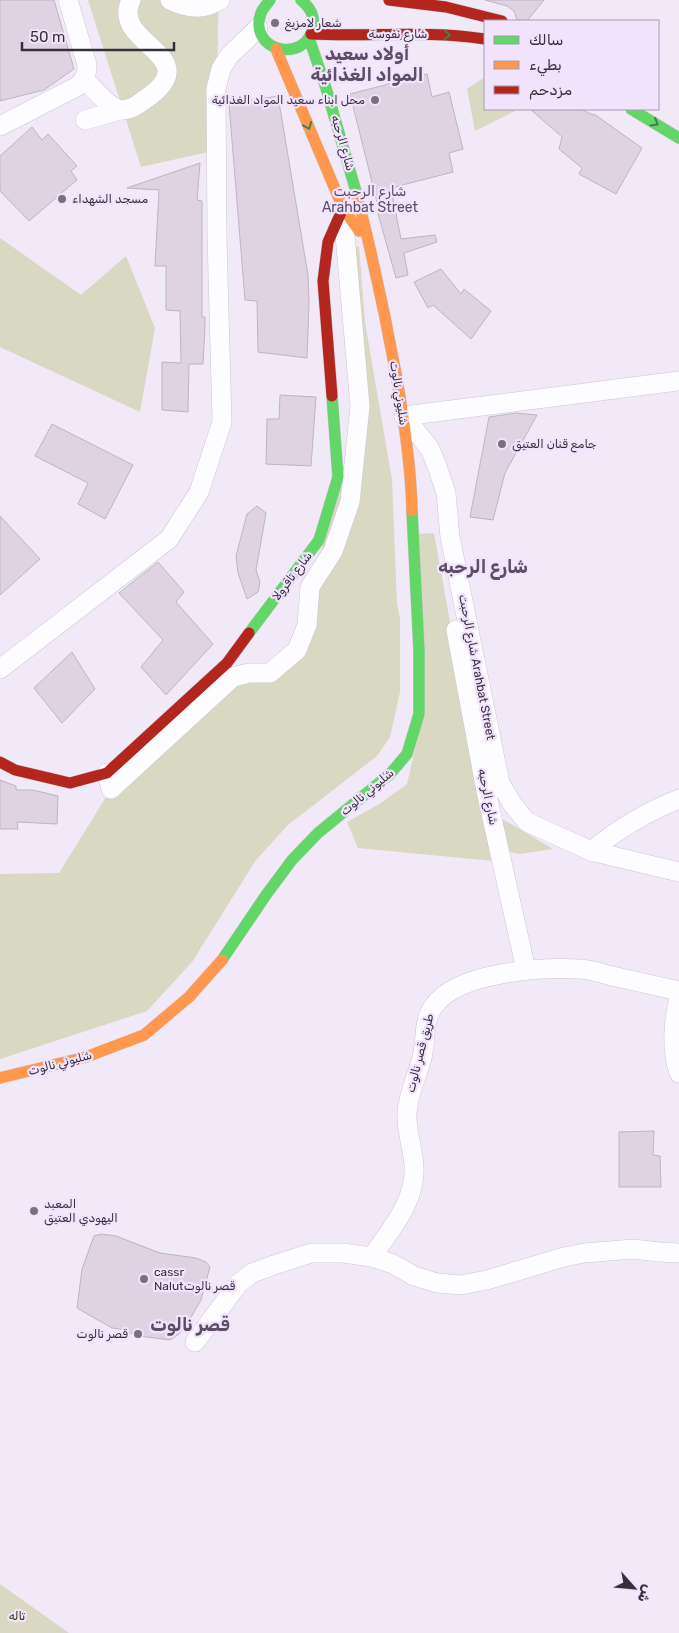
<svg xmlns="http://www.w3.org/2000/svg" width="679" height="1633" viewBox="0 0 679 1633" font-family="Rubik,Cairo,sans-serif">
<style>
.green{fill:#d8d8c3}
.building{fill:#ded2e3;stroke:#bdb6c1}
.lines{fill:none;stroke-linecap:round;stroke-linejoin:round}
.street-casing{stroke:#cdc7d2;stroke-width:20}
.fast-casing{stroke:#cdc7d2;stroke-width:12}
.slow-casing{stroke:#cdc7d2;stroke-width:12}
.jam-casing{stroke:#cdc7d2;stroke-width:12}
.street{stroke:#fdfcfe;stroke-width:19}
.fast{stroke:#63d668;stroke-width:11}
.slow{stroke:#ff974d;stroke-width:11}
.jam{stroke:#b3261e;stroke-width:11}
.oneway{stroke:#4a7b4f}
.poi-dot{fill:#77717c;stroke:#f2e3fd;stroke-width:2}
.labels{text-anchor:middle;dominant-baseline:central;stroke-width:4.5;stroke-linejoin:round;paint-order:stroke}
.poi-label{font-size:12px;fill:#36303a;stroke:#f2e3fd;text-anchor:start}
.street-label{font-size:12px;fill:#36303a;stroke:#f2e3fd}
.park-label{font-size:12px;fill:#343800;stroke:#f2e3fd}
.neighbourhood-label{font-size:14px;fill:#5c4f65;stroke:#f2e3fd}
.district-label{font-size:18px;font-weight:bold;fill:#5c4f65;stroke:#f2e3fd}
</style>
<rect width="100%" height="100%" fill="#f1e9f7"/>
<g class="green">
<polygon points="88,0 219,0 218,20 217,150 141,167"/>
<polygon points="485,77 485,109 515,109 515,111 475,131 467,89"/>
<polygon points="0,238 81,295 126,256 155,328 140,412 0,347"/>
<polygon points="347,243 359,247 365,322 392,480 397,604 400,619 400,692 390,737 377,756 288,825 256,860 192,962 147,1011 0,1059 0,874 59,873 108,794 241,679 271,666 291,646 301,626 360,406"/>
<polygon points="434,533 493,861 358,848 347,822 381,803 407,784 423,715 417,534"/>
<polygon points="498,819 504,820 553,849 520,854 504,851"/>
<polygon points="0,1584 69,1633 0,1633"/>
</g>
<g class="building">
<polygon points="0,0 54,0 74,69 44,90 0,101"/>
<polygon points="485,0 544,0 527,21 517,20 514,11 507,6"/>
<polygon points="427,74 432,97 449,92 463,149 449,153 453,172 391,188 401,239 435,235 437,242 404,253 408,275 396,278 377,210 379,210 350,94"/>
<polygon points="278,96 308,275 309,303 307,358 258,352 257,301 245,300 229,104"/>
<polygon points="530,109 581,109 593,115 594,114 642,148 616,194 579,174 582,168 559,149 562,137"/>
<polygon points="32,127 42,140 48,134 77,166 71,171 77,180 29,221 0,191 0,156"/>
<polygon points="200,163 197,200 202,201 202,317 205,317 205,327 203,364 189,364 188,412 162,410 162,362 181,363 180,311 166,310 166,266 155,266 159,190 127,188"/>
<polygon points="441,269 461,294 464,289 491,311 471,339 433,305 428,308 414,282"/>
<polygon points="280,395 316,397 311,466 266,464 267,419 279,419"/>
<polygon points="516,413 537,415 505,473 493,520 470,517 489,417"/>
<polygon points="52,424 133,465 105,519 78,504 88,483 35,456"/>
<polygon points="257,506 266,513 256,570 260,582 258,592 247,599 238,573 236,556 247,514"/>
<polygon points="0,516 40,559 0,595"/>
<polygon points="158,562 184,592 176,602 213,644 166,695 141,667 163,640 119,593"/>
<polygon points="72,652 95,689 62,723 34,688"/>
<polygon points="0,780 16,786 16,790 33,790 58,796 57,824 17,822 18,829 0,829"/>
<polygon points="654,1131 653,1155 660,1156 661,1187 619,1187 619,1132"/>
<polygon points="101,1234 116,1236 160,1253 196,1258 206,1262 210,1267 201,1300 190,1319 179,1334 170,1340 139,1336 120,1329 112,1328 77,1308 82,1269 94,1236"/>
</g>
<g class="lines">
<g class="street-casing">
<g id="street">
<path d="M 170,0 C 188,9 203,10 220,0"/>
<path d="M 85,80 C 93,88 102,99 112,106 C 120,112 129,110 137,105 C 144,100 152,95 158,89 C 194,53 111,41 131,0"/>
<polyline points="85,120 120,110"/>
<path d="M 0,126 L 78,86 C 85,79 87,74 87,65 L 68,0"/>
<polyline points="404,416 430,449 437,466 446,493 450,537 500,783 513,805 527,822 591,851 679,872"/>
<polyline points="404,416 679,381"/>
<polyline points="456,630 486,791 526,970"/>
<polyline points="0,669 169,539 199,492 222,422 217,237 216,89 221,69 229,56 258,28"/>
<polyline points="107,773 111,789 233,677 249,673 270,673 297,650 307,625 310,587 333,551 350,502 360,406 343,212"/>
<path d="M 591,851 C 618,829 646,812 679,799"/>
<path d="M 679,998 C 673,1023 671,1049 679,1073"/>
<path d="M 372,1257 C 391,1228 416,1202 414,1166 C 413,1148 406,1131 407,1113 C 408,1094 417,1076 422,1058 C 426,1042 423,1021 433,1007 C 456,972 541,967 579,969 C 590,969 602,974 612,976 C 635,981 657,986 679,991"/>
<polyline points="195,1342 238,1284 252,1273 274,1265 311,1253 343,1253 372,1257 393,1264 414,1276 437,1283 461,1285 487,1280 564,1257 584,1253 633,1249 659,1252 679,1253"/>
</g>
</g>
<g class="fast-casing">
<g id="fast">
<path d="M 270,0 C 267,4 263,8 261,13 C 247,51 306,65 313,27 C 315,16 310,7 301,0"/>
<polyline points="309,38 326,88 357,195"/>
<polyline points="631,109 679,138"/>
<polyline points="249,633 319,540 338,477 332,396"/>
<polyline points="222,960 266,895 292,860 318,833 390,774 407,754 419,714 419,650 412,511"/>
</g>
</g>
<g class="slow-casing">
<g id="slow">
<polyline points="276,49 343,208 359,231"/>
<path d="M 357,195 C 372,254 385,314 396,374 C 404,419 411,465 412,511"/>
<polyline points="0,1078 86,1057 144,1035 189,997 222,960"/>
</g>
</g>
<g class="jam-casing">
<g id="jam">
<polyline points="389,0 446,7 502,21"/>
<path d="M 311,34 C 370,37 426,30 485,39"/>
<polyline points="332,396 323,281 328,242 343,208"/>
<polyline points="0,762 15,770 70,783 107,773 227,663 249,633"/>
</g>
</g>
<use href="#street" class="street"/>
<use href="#fast" class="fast"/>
<use href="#slow" class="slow"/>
<use href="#jam" class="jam"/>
</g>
<defs><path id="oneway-chevron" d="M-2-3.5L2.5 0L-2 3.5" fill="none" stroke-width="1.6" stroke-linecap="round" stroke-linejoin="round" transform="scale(1.25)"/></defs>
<g class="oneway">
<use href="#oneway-chevron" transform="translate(447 35) rotate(3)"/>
<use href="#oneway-chevron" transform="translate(655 123) rotate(31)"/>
<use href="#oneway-chevron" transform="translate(308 126) rotate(68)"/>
</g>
<g class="poi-dot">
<circle cx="275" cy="23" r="5"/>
<circle cx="375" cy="100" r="5"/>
<circle cx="62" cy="199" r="5"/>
<circle cx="502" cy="444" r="5"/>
<circle cx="34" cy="1211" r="5"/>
<circle cx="144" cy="1279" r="5"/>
<circle cx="138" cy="1334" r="5"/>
</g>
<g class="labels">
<g class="poi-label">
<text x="285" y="23">شعار لامزيغ</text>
<text x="365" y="100" text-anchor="end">محل ابناء سعيد المواد الغذائية</text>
<text x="72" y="199">مسجد الشهداء</text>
<text x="512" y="444">جامع قنان العتيق</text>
<text x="44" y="1204">المعبد<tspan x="44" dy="14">اليهودي العتيق</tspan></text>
<text x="154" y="1272">cassr<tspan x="154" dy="14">Nalutقصر نالوت</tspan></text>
<text x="128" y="1334" text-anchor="end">قصر نالوت</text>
</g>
<g class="street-label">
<text x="398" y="34">شارع نفوسة</text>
<text transform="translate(343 143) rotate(74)">شارع الرحبه</text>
<text transform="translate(399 393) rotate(81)">شليوني نالوت</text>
<text transform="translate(292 576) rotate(-53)">شارع تاقرولا</text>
<text transform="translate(477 667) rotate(79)">شارع الرحبت Arahbat Street</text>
<text transform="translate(367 792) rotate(-40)">شليوني نالوت</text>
<text transform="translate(488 797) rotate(78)">شارع الرحبه</text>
<text transform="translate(420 1053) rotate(-76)">طريق قصر نالوت</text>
<text transform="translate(60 1063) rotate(-15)">شليوني نالوت</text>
</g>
<g class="park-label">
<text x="17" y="1616">تاله</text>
</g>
<g class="neighbourhood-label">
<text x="370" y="191">شارع الرحبت<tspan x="370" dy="16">Arahbat Street</tspan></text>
</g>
<g class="district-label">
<text x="367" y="54">أولاد سعيد<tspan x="367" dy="21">المواد الغذائية</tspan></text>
<text x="483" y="567">شارع الرحبه</text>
<text x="190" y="1325">قصر نالوت</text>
</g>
</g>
<rect x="484" y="20" width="175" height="90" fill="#f2e3fd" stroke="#a79baf"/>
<rect x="494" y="36" width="25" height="8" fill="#63d668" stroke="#a79baf"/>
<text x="529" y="45" font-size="15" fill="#36303a">سالك</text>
<rect x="494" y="61" width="25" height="8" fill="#ff974d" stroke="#a79baf"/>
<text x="529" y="70" font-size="15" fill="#36303a">بطيء</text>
<rect x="494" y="86" width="25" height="8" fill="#b3261e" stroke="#a79baf"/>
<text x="529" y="95" font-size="15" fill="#36303a">مزدحم</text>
<g transform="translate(634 1588) rotate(117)" stroke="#f2e3fd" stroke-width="4" paint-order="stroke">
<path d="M0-4L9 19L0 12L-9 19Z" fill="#36303a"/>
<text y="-8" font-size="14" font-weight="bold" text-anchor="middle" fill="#36303a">ش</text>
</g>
<path d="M22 42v8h152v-8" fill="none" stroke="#36303a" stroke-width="2.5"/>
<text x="30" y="42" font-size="15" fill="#36303a" stroke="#f2e3fd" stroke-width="4" paint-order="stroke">50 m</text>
</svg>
